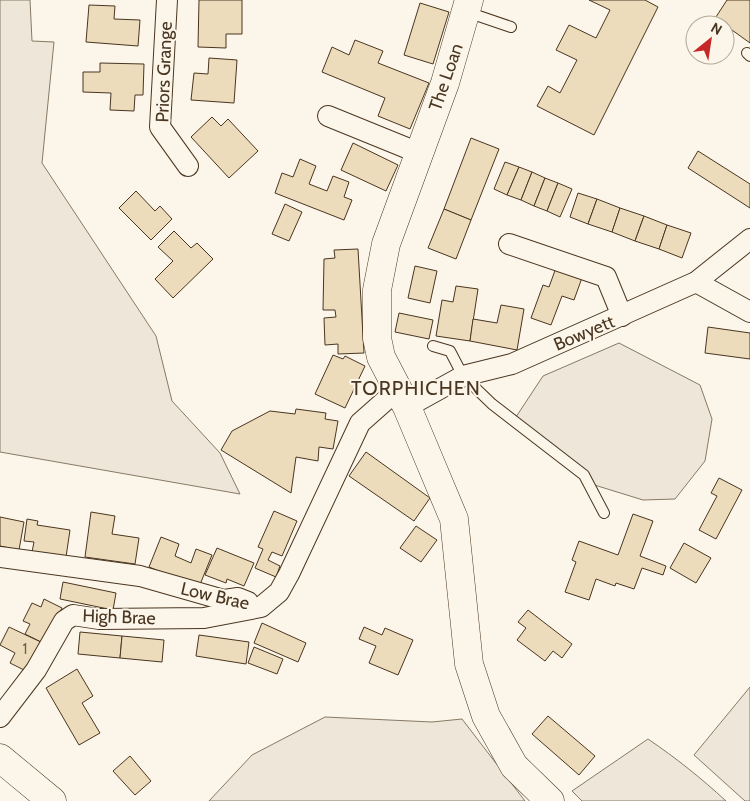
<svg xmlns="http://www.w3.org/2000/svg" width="750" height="801" viewBox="0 0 750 801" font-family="Cabin,sans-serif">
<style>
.green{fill:#ede6d9;stroke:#887966}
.building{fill:#ecdcbc;stroke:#4a3520}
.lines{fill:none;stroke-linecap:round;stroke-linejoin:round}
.lane-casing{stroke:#4a3520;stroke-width:12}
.street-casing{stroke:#4a3520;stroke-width:22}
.secondary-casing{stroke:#4a3520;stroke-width:29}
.lane{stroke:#fbf6e9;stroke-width:10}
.street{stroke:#fbf6e9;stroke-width:20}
.secondary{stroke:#fbf6e9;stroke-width:28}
.labels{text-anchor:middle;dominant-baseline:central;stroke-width:4;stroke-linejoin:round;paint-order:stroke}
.number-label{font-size:15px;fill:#725f47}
.street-label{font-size:18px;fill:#4a3520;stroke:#fbf6e9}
.quarter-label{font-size:20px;letter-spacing:1px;fill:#4a3520;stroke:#fbf6e9}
</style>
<rect width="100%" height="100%" fill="#fbf6e9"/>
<g class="green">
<polygon points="0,0 30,0 32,41 54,42 42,163 156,336 172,401 220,453 240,494 0,452"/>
<polygon points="619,343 700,385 712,419 705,461 675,499 643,500 588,483 512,423 543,376"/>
<polygon points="750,687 750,801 745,801 694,755"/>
<polygon points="325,717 432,722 462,719 525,801 209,801 252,755"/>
<path d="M 648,739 C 676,758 701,778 726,801 L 582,801 L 572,791 Z"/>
</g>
<g class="building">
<polygon points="199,0 242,0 242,34 226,34 226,48 198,47"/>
<polygon points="589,0 645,0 658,7 594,135 537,106 548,86 560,93 577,60 556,50 569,25 596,38 610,10"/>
<polygon points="727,0 750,0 750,43 725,25 714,20"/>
<polygon points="420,3 449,12 433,64 404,55"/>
<polygon points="89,5 115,6 114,19 140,20 138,46 86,42"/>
<polygon points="355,40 383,51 378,63 429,83 410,129 378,116 385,98 322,72 332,47 349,55"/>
<polygon points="209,58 237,60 234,103 191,100 194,73 208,74"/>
<polygon points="100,63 144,64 143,95 135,95 134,111 110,110 111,93 83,92 83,72 100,72"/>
<polygon points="212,117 221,126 228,119 258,151 229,178 191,137"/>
<polygon points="471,138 499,149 471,220 444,209"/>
<polygon points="353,143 398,165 386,191 341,170"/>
<polygon points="698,151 750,184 750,208 688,168"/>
<polygon points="300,159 316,166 309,184 327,191 333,176 349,182 344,197 352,200 344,220 275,193 282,173 293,177"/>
<polygon points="505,162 519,167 507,195 494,189"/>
<polygon points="519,167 532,172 521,200 507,195"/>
<polygon points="532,172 545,178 534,206 521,200"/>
<polygon points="545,178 558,183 547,211 534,206"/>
<polygon points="558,183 572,189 560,217 547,211"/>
<polygon points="136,191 155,211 160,206 172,219 151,240 119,208"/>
<polygon points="578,193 597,199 588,224 570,217"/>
<polygon points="597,199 620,208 612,232 588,224"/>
<polygon points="285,204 302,212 289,241 272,234"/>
<polygon points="620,208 644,216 635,241 612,232"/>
<polygon points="444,209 471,220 456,259 428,248"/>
<polygon points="644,216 667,225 659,249 635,241"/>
<polygon points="667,225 691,233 682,258 659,249"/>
<polygon points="174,231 191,248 197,243 213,259 173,298 155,279 173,261 158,247"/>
<polygon points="358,249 364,353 338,354 338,344 325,345 324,318 336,317 335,310 323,310 324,259 335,258 334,250"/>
<polygon points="557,265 583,275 574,300 562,296 551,325 531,318 543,285 549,287"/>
<polygon points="415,266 437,271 430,303 408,298"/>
<polygon points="456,286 478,289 470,341 436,336 442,300 453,302"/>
<polygon points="501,305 524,309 517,350 470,341 473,319 497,323"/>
<polygon points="399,313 433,320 429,339 395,332"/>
<polygon points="708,327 750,333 750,359 705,353"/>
<polygon points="333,355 343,359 345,356 365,366 345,408 315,394"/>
<polygon points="296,409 326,413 325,419 338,421 333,449 319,447 318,461 296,457 291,493 221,450 232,431 270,411 295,414"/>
<polygon points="366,452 430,498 414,521 349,476"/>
<polygon points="719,478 742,490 716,539 699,530 717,496 711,493"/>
<polygon points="274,511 297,521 282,556 272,552 268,560 280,566 276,577 255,568 263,549 258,547"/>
<polygon points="91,512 115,516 112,534 139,538 135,564 85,557"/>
<polygon points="633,514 653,521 640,556 666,566 663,575 642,568 634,589 616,583 615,586 596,579 589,600 565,592 576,562 572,560 579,541 618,555"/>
<polygon points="0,517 24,522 19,550 0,546"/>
<polygon points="27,519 38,521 37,525 70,530 66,557 32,552 34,542 24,541"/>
<polygon points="416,526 437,540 421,562 400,548"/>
<polygon points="161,537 179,544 175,556 191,563 196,549 212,555 199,587 149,567"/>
<polygon points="684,543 711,558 696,583 670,568"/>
<polygon points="217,548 254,563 244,586 227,579 226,583 205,575"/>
<polygon points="63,582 116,593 113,610 60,599"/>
<polygon points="44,599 62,608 45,644 25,634 30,624 23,621 32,603 41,607"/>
<polygon points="528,610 572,644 562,658 553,651 545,661 517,640 526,628 518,622"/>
<polygon points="262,623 306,643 298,662 254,643"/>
<polygon points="9,627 45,644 30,673 10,663 15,653 0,645"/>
<polygon points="364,627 382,635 385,628 413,640 398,675 369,663 376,646 359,639"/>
<polygon points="80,632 122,636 120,658 78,654"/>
<polygon points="199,635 249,642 246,664 196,656"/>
<polygon points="122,636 164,640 162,662 120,658"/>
<polygon points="254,647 283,659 277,674 248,663"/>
<polygon points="77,669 93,696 82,703 100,733 79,745 46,688"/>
<polygon points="548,716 595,756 579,775 532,734"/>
<polygon points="130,756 151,781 135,795 113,771"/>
</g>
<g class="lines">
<g class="lane-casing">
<g id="lane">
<polyline points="467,12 511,27"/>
<polyline points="747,53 750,56"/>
<polyline points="433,346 450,351 463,376 492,404 584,475 604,513"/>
</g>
</g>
<g class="street-casing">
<g id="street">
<polyline points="167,0 160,127 188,166"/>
<polyline points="328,116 419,153"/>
<polyline points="509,244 606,277 622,316"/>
<polyline points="696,282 750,312"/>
<polyline points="407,407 463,376 512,364 696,282 750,239"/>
<polyline points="0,557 140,576 224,600 238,598 248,602"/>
<polyline points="0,717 36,670 64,621 73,615 99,619 204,618 261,607 279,592 289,574 360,423 386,400 400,392"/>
</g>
</g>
<g class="secondary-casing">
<g id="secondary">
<polyline points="469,0 445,83 386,244 377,290 377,338 381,357 407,407 454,519 469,664 486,716 514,766 550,801"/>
<polyline points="0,758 52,801"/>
</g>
</g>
<use href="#lane" class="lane"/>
<use href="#street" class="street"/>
<use href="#secondary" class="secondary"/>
</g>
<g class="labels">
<g class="number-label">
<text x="25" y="649">1</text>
</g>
<g class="street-label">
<text transform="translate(164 72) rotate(-88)">Priors Grange</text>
<text transform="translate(446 77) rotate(-71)">The Loan</text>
<text transform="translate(584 333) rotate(-23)">Bowyett</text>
<text transform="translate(215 596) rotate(13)">Low Brae</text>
<text transform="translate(119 617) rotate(2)">High Brae</text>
</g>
<g class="quarter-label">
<text x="416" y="388">TORPHICHEN</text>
</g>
</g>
<g transform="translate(710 40) rotate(30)"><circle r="24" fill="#fbf6e9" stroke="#b4a999"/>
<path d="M0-4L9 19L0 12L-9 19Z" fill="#c62828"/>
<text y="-8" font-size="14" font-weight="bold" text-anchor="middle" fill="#4a3520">N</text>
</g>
</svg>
